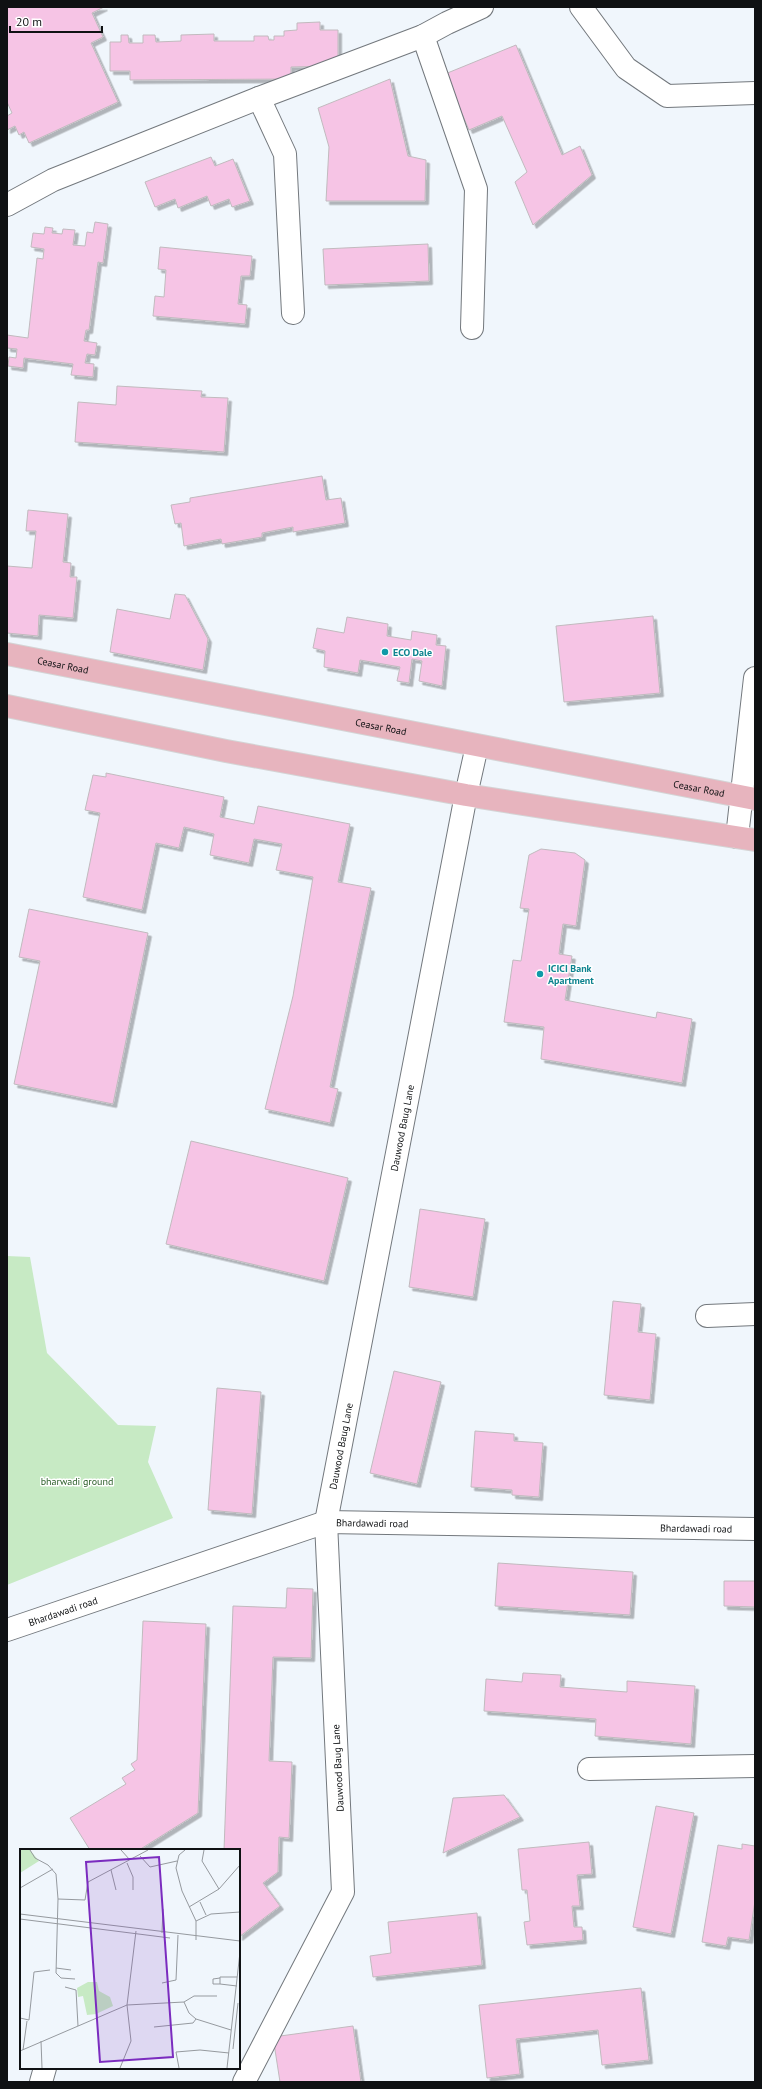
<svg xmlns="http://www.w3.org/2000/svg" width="762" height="2089" viewBox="0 0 762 2089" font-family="'PT Sans',sans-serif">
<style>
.green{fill:#c7eac4}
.building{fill:#f6c4e5;stroke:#c1babe;filter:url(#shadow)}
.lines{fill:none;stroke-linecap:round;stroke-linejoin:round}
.minor-casing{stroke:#73787d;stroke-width:24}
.major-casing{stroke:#d4d4d5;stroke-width:24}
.minor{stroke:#fff;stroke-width:22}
.major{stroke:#e7b4be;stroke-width:22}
.culture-dot{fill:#0f9aa8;stroke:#fff;stroke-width:1.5}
.labels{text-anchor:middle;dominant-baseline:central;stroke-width:3;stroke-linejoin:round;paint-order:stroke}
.culture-label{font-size:10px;font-weight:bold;fill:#0d838f;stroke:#fff;text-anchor:start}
.street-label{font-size:10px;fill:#0f1113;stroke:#fff}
.park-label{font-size:10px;fill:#285c26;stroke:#fff}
.inset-road{fill:none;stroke:#969a9f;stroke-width:1}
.view{fill:#7b2cbf;fill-opacity:0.15;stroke:#7b2cbf;stroke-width:2}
.inset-edge{fill:none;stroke:#0f1113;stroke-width:2}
</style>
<defs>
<filter id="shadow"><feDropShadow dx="3.5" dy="3.5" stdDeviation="0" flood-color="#0004"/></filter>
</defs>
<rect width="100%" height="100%" fill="#f0f6fc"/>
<polygon class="green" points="7,1256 30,1257 47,1353 118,1425 156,1426 148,1462 173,1518 7,1585"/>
<g class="building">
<polygon points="7,7 104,7 92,13 103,37 91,43 118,102 29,143 24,132 19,135 15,126 7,130 7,116 12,113 7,102"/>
<polygon points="320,22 320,30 338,30 338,66 291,67 291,79 130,80 130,71 110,71 110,42 121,42 121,35 128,35 129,43 143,43 143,35 155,35 156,42 181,41 181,35 214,34 214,41 254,41 254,36 268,36 269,40 274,40 274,36 284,36 284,31 297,30 297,23"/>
<polygon points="516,45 562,155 580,146 592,175 533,225 515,182 527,172 502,116 469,130 445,74"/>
<polygon points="390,79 408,156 426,160 425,201 326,201 329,147 318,108"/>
<polygon points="211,157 215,166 233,159 250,201 232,207 229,199 211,206 207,196 178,208 175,199 155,207 145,182"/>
<polygon points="95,222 108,224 103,263 98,262 89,330 86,330 84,341 97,343 95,355 87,354 85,363 94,364 93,377 71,375 73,364 24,358 23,368 8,366 9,357 16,358 17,349 7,348 7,335 28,338 37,258 43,259 44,249 31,247 33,233 44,234 45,227 53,228 52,233 62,234 63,229 75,230 73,245 85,246 87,232 93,233"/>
<polygon points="428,244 429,281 325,285 323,249"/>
<polygon points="160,247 252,256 250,276 241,276 238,304 247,305 245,324 153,316 155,296 164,297 166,270 158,269"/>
<polygon points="117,386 202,391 201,397 228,398 224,452 75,442 78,402 116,405"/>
<polygon points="322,476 326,500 341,498 345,523 293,532 293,527 262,533 262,537 222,544 221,539 184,546 181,523 175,524 171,505 190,502 190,498"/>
<polygon points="28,510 68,514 63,562 71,563 70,577 77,577 73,618 39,615 38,636 7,633 7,566 32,568 36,531 26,531"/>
<polygon points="175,594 185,595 208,639 203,670 110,652 117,609 170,619"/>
<polygon points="653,616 660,693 564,702 556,626"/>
<polygon points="347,617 388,624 387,636 411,640 412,631 437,635 436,645 446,646 442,686 419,681 422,661 412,659 409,683 397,681 400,667 360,660 358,673 324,667 325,651 313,648 317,628 344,633"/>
<polygon points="106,773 224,797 220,817 254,824 258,806 350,824 338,882 371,888 330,1087 338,1089 330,1123 265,1109 293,996 313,877 276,870 282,844 254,839 249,863 210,855 214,834 184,827 179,848 156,843 142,910 83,897 100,813 85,810 93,775 106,777"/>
<polygon points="541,849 575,853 585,860 576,926 563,924 559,954 572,956 565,1000 656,1018 657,1012 692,1019 682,1083 541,1059 544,1027 504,1022 513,960 521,961 529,909 520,908 529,855"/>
<polygon points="29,909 148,933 113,1104 14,1084 40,961 19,957"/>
<polygon points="191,1141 348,1178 324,1281 166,1244"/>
<polygon points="420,1209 485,1219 473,1297 409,1287"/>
<polygon points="613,1301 641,1304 638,1332 656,1334 650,1400 604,1395"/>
<polygon points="394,1371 441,1382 417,1484 370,1473"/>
<polygon points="217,1388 261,1392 252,1514 208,1510"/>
<polygon points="475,1431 514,1434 514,1441 543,1443 539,1497 512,1495 512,1490 471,1487"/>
<polygon points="498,1563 633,1572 630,1615 495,1606"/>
<polygon points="724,1581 755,1581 755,1607 724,1606"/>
<polygon points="287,1588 313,1589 311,1658 273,1657 269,1761 292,1762 289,1838 279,1837 278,1872 263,1883 280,1906 239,1937 239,1850 224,1850 233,1606 286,1608"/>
<polygon points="143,1621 206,1624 198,1813 139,1850 90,1850 70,1818 126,1784 122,1778 135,1770 131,1764 137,1760"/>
<polygon points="523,1673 561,1675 560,1687 627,1692 627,1681 695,1686 691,1744 595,1736 596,1719 484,1711 486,1679 522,1682"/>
<polygon points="504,1795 520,1817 443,1853 453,1798"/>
<polygon points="656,1806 694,1813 671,1934 633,1927"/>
<polygon points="589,1842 592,1874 577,1875 580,1906 572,1906 574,1927 582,1927 583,1940 527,1945 524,1922 530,1921 527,1890 522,1890 518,1849"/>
<polygon points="742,1844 755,1846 755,1901 749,1940 728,1937 726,1946 702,1942 718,1845 742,1849"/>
<polygon points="477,1913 482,1965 373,1977 370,1956 391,1953 388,1922"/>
<polygon points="641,1988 649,2060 602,2065 598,2030 516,2039 520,2074 487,2078 479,2005"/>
<polygon points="353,2026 361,2082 280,2082 273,2037"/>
</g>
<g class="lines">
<g class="minor-casing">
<g id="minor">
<polyline points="581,7 626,68 667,96 755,93"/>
<polyline points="423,36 476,189 472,328"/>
<polyline points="259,98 285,154 293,313"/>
<polyline points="7,205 53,180 259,98 423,36 447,23 482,7"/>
<polyline points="737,837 755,678"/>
<polyline points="707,1316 755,1314"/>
<path id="s1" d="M 7,1630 L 326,1522 L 755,1529"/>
<polyline points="589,1769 755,1766"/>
<polyline points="41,2082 45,2068"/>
<path id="s2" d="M 244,2082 L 343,1892 L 326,1522 L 466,795 L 477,746"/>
</g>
</g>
<g class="major-casing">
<g id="major">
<path id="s3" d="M 7,654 L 755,799"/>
<polyline points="7,706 226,751 466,795 755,840"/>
</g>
</g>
<use href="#minor" class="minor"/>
<use href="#major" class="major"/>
</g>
<g class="culture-dot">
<circle cx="385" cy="652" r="4"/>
<circle cx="540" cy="974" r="4"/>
</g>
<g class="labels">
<g class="culture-label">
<text x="393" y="652">ECO Dale</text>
<text x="548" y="968">ICICI Bank<tspan x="548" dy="12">Apartment</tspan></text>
</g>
<g class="street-label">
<text stroke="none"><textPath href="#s3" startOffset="57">Ceasar Road</textPath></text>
<text stroke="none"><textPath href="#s3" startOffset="381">Ceasar Road</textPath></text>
<text stroke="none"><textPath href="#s3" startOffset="705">Ceasar Road</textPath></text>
<text stroke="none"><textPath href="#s2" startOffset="986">Dauwood Baug Lane</textPath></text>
<text stroke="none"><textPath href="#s2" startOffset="662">Dauwood Baug Lane</textPath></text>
<text stroke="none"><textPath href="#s1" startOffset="383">Bhardawadi road</textPath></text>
<text stroke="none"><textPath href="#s1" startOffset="707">Bhardawadi road</textPath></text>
<text stroke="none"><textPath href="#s1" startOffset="59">Bhardawadi road</textPath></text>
<text transform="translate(338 1768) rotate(-93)">Dauwood Baug Lane</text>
</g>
<g class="park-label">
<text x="77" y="1481">bharwadi ground</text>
</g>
</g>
<g transform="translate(20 1849)">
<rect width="220" height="220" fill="#f0f6fc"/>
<path d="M 0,1 L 10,1 L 19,12 L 0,24 ZM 68,133 L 77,133 L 79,142 L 90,148 L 93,157 L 76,165 L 67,166 L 63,147 L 58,148 L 57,139 Z" fill="#c7eac4"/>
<path class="inset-road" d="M 10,1 L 15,9 L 28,16 L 36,25 L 38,50 L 36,124 L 41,129 L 55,130M 101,1 L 110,11M 165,1 L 159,6 L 156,19 L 162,42 L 176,72 L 176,91M 184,1 L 182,12 L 199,40M 120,7 L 130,18 L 157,12M 107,14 L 113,28 L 113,41M 91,21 L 96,41M 0,39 L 33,20M 38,50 L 65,51 L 68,33 L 128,1M 180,53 L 186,66M 169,58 L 199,40 L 220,16M 0,65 L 220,92M 0,70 L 150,89M 176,72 L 191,65 L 220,63M 142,84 L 143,60M 36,119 L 51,121M 200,129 L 193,130 L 193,135 L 200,135M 142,134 L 156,131 L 158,86M 217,137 L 200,135 L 200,128 L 217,128M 45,138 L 56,141 L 58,177M 164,153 L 169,164 L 176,170 L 211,181M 164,153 L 174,147 L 197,147M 0,169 L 9,171 L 14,123 L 30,121M 134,178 L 173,174 L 176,170M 21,192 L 22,219M 213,200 L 218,154M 3,201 L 7,172M 0,202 L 107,156 L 164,153M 100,219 L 111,192 L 107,156 L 116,82M 159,219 L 156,203 L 180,201 L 209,204M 207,219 L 220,103"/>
<path class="view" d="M 139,8 L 153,208 L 80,213 L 66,13 Z"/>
<rect width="220" height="220" class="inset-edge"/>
</g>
<rect width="762" height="2089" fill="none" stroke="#0f1113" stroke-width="16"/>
<path d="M10 26v6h92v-6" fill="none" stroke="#0f1113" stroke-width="2"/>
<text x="16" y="26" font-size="12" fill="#0f1113" stroke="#ffffff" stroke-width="3" paint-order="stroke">20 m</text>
</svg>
